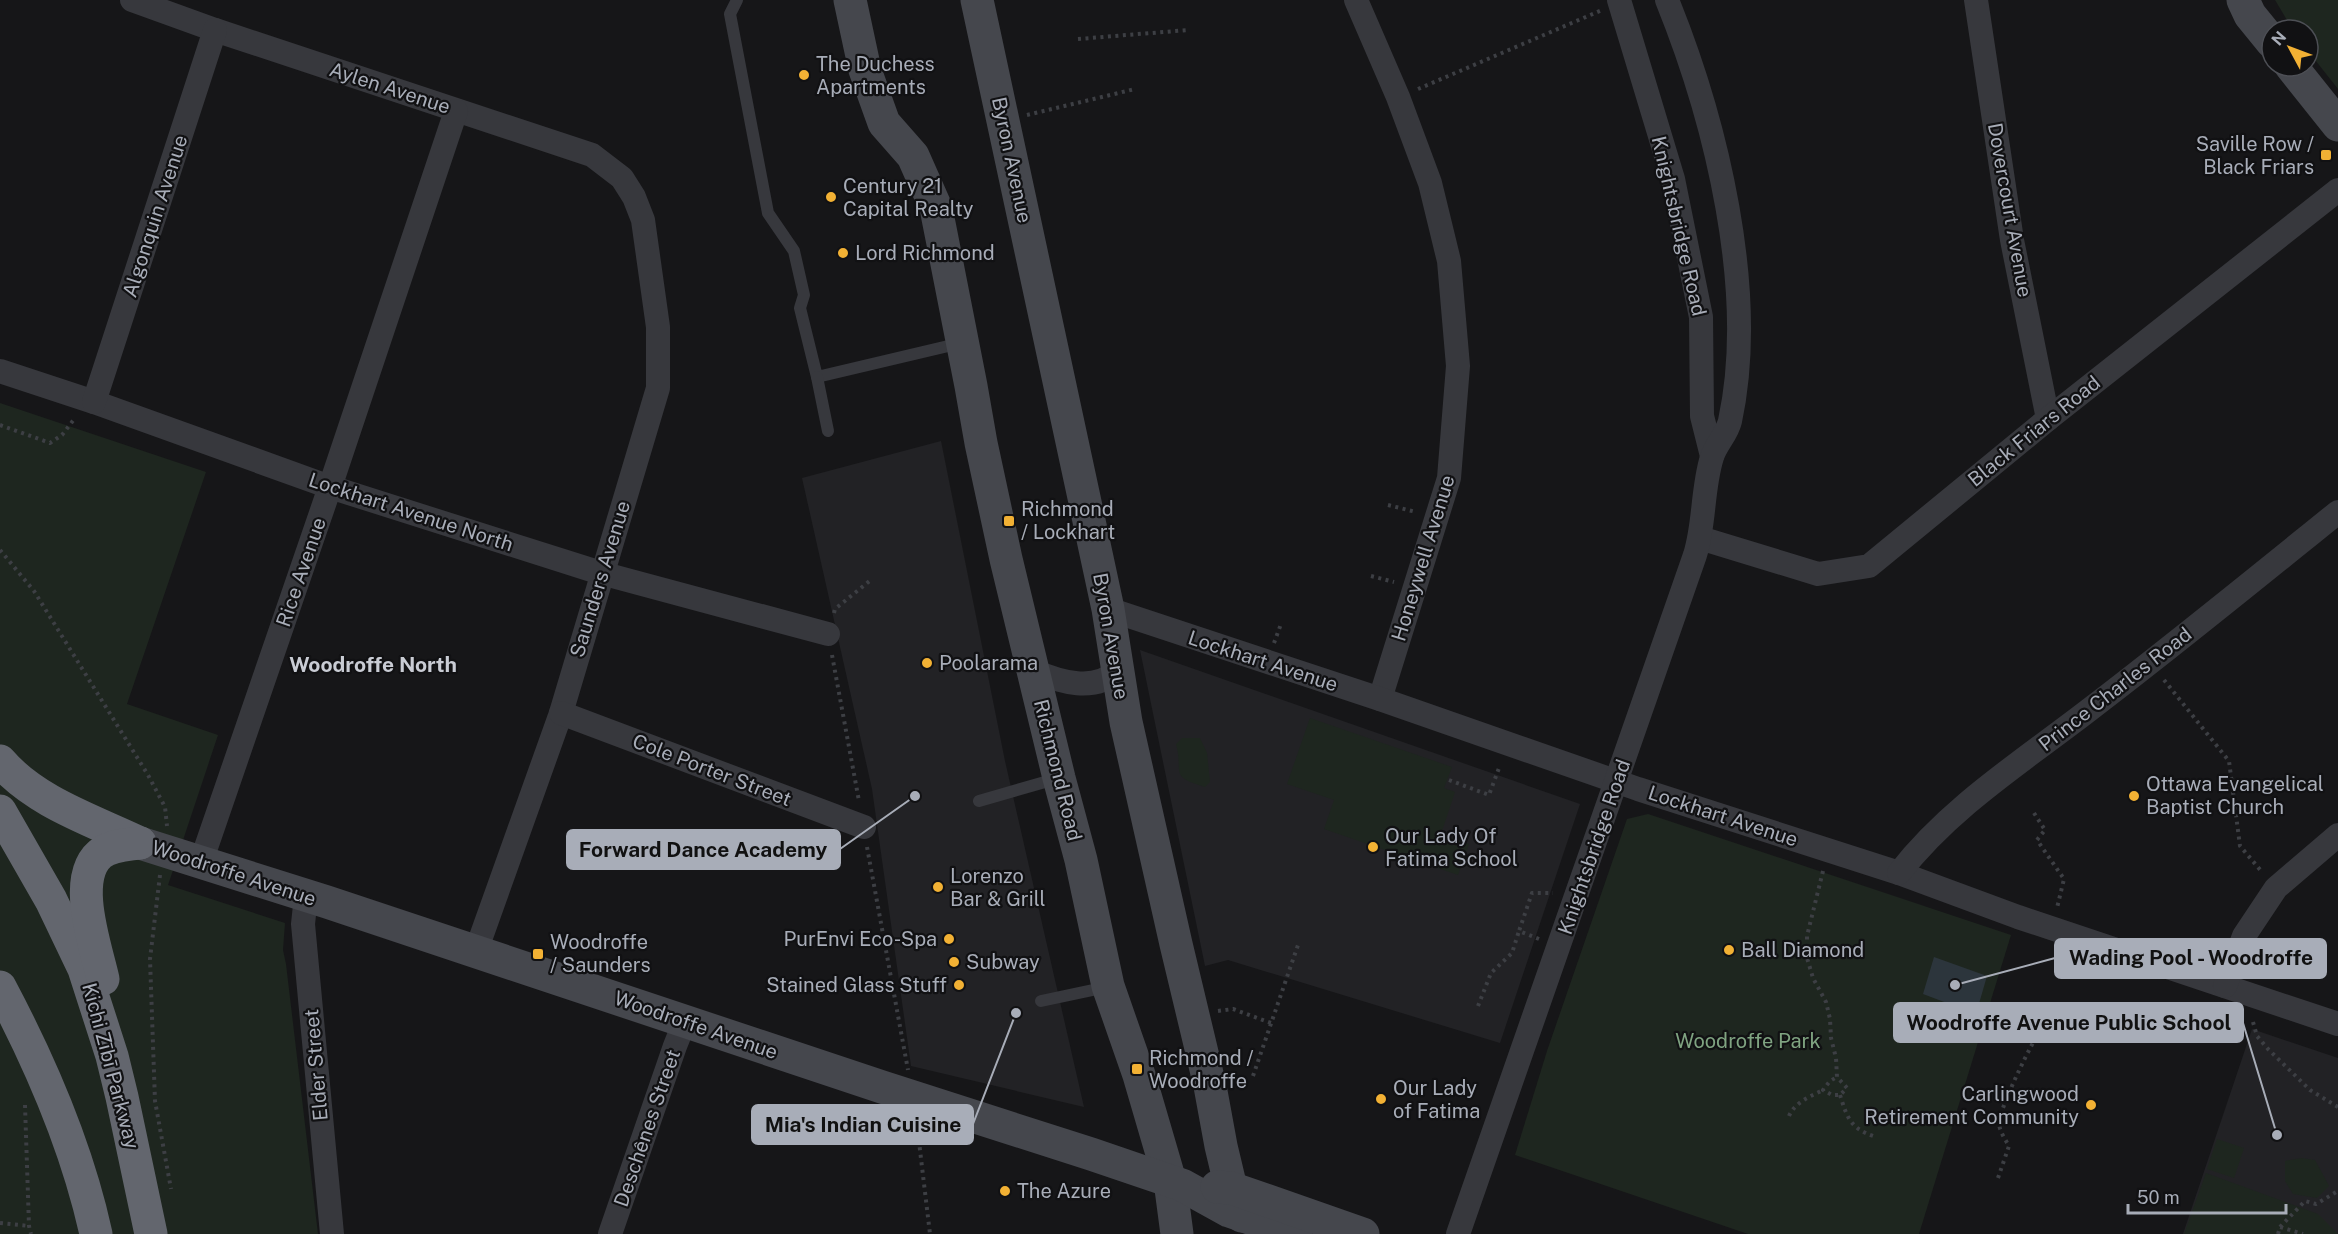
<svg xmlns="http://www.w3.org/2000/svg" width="2338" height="1234" viewBox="0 0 2338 1234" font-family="'Public Sans',sans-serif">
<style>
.built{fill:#222225}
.green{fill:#1e261f}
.water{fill:#2c353c}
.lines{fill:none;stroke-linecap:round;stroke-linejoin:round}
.path{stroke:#3d3f44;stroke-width:4;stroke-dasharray:3 4.5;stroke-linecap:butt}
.lane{stroke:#37383d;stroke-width:12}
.street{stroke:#37383d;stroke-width:24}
.secondary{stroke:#45474d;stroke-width:33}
.highway{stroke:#63666e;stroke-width:33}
.poi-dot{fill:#f2b134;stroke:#111113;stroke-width:2}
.labels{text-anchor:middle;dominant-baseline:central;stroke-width:4.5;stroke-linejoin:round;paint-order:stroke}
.poi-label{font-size:20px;fill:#a8adb8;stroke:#111113;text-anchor:start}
.street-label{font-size:20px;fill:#a8adb8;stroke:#111113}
.park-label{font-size:20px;fill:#7fa381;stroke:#111113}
.neighbourhood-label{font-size:21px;font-weight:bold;fill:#c9ccd4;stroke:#111113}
.leader{fill:none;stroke:#a8adb8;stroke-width:2}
.callout-dot{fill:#a8adb8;stroke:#111113;stroke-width:2}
.callout{fill:#a8adb8;stroke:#a8adb8;stroke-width:2}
.callout-label{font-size:21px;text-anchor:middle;font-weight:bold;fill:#111}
</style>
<rect width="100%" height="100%" fill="#161618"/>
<g class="built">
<polygon points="941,441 1005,761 1084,1107 911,1066 872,789 802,478"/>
<polygon points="1140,650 1580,804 1500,1043 1228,960 1205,966"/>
<polygon points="2252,1029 2338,1058 2338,1234 2183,1234"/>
</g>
<g class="green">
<polygon points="2275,0 2338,0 2338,89 2308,51 2308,30 2293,30"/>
<polygon points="0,403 206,472 127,704 218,735 168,885 285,923 283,950 286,964 318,1234 0,1234"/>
<polygon points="1310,718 1452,767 1444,788 1455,792 1441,834 1469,844 1458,875 1324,829 1334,800 1287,784"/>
<path d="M 1182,738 L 1200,738 L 1207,753 L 1210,782 L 1205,787 C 1168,776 1184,774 1176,744 Z"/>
<polygon points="1648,814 2011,935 1919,1234 1748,1234 1515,1155 1547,1051 1627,819"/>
<polygon points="2217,1139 2244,1148 2234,1178 2207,1169"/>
<polygon points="2301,1158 2315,1160 2329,1186 2317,1198 2293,1194 2285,1181 2285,1161"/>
<polygon points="2206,1173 2318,1214 2338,1234 2184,1234"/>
</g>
<polygon class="water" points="1934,957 1987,976 1976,1014 1923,994"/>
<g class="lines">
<g class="path">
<polyline points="1078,39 1188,30"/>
<polyline points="1418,89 1602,10"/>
<polyline points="1027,115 1135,89"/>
<polyline points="0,425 50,443 62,435 75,418"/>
<polyline points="1388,505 1416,512"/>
<polyline points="0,550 34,591 148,775 165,807 167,826"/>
<polyline points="1371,576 1394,582"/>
<polyline points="834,613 835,609 872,579"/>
<polyline points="1274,643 1281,624"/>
<polyline points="832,655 859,801"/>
<polyline points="2164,680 2229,761 2240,846 2262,872"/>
<polyline points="1449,780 1489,795 1499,768"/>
<polyline points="2034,813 2045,830 2037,840 2064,879 2057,908"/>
<polyline points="867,847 908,1070"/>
<polyline points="1823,871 1807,936 1807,958 1813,978 1826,1002 1830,1019 1831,1038 1836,1058 1837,1077 1847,1088 1840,1095 1832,1095 1823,1090 1830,1081 1837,1077"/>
<polyline points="160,875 150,959 155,1101 171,1189"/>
<polyline points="1539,939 1519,931 1532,893 1553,893"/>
<polyline points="1478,1006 1491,973 1512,953 1519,931"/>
<polyline points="1218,1011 1233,1009 1271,1023"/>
<polyline points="2253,1022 2257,1036 2268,1049 2310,1090 2338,1107"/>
<polyline points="1253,1076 1298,945"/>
<path d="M 1840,1095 C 1847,1117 1850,1128 1873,1136"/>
<polyline points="25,1105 29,1226 31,1234"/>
<path d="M 1789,1116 C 1795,1102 1811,1096 1823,1090"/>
<polyline points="917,1125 930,1234"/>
<path d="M 1998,1178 L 2009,1146 C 2005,1139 2000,1132 1999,1124 C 1999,1110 2026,1055 2034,1041"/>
<polyline points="0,1223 29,1226"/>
<polyline points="2280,1227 2305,1201 2316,1204 2338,1191"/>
<polyline points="2278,1234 2280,1227 2303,1234"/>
</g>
<g class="lane">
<polyline points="737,0 730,14 768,213 794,251 804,295 800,308 817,377 961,343"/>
<polyline points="817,377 828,431"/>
<polyline points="979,801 1059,778"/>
<polyline points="1041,1001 1107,987"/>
</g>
<g class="street">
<polyline points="132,0 215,30 592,155 622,178 634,197 643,220 658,327 658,388 561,713 476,951"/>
<polyline points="1356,0 1398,97 1430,183 1449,261 1458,366 1449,478 1380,699"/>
<polyline points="1619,0 1673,179 1701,317 1702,416 1712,456"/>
<polyline points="1976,0 2012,240 2048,419"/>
<polyline points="0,371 94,402 330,487 601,573 828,634"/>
<polyline points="94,402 215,30"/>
<polyline points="1700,538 1818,574 1869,566 2048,419 2338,190"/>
<polyline points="1108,609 1380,699 1638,789 1899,873 2018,917 2338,1024"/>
<path d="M 1034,671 C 1060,682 1095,693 1118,670"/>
<polyline points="561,713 864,827"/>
<polyline points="201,862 330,487 456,111"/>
<path d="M 1899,873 C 1950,807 2023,761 2089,710 C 2173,646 2255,579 2338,512"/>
<polyline points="306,896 303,924 332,1234"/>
<polyline points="2225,986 2244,936 2276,888 2338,835"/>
<polyline points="610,1234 675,1046 685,1021"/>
<path d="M 1458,1234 L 1695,555 C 1705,523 1702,489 1712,457 C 1716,444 1727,434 1730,421 C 1758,291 1716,121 1667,0"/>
</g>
<g class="secondary">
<polyline points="850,0 865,70 884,123 913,156 936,208 971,386 981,443 1006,559 1059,778 1081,860 1108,986 1139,1075 1170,1181 1177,1234"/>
<polyline points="977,0 1108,609 1126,722 1176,944 1210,1086 1221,1146 1231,1188 1242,1216"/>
<polyline points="2243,0 2250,15 2272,42"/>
<polyline points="2291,66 2338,125"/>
<polyline points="140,843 327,902 882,1087 1091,1154 1182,1185 1229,1211 1296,1234"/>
<polyline points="1217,1187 1231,1188 1363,1234"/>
</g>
<g class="highway">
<path d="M 0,761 C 35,802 92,820 140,843"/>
<polyline points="0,811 51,900 84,969 112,1056 122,1097 151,1234"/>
<path d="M 103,979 C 96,947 71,879 100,854 C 111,845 126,845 140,843"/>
<path d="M 0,987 C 42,1066 77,1147 96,1234"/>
</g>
</g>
<g class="poi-dot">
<circle cx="804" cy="75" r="6"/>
<rect x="2320" y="149" width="12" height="12" rx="3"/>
<circle cx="831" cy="197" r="6"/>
<circle cx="843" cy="253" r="6"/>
<rect x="1003" y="515" width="12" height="12" rx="3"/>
<circle cx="927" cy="663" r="6"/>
<circle cx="2134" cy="796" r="6"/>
<circle cx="1373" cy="847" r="6"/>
<circle cx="938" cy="887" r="6"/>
<circle cx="949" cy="939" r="6"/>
<circle cx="1729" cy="950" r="6"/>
<rect x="532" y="948" width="12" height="12" rx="3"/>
<circle cx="954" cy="962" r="6"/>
<circle cx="959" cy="985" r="6"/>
<rect x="1131" y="1063" width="12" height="12" rx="3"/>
<circle cx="1381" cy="1099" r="6"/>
<circle cx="2091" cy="1105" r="6"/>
<circle cx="1005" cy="1191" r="6"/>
</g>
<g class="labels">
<g class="poi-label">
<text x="816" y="64">The Duchess<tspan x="816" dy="23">Apartments</tspan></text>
<text x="2314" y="144" text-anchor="end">Saville Row /<tspan x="2314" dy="23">Black Friars</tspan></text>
<text x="843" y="186">Century 21<tspan x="843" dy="23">Capital Realty</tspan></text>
<text x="855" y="253">Lord Richmond</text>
<text x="1021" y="509">Richmond<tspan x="1021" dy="23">/ Lockhart</tspan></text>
<text x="939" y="663">Poolarama</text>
<text x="2146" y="784">Ottawa Evangelical<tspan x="2146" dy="23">Baptist Church</tspan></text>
<text x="1385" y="836">Our Lady Of<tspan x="1385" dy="23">Fatima School</tspan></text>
<text x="950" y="876">Lorenzo<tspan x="950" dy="23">Bar &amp; Grill</tspan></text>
<text x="937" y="939" text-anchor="end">PurEnvi Eco-Spa</text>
<text x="550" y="942">Woodroffe<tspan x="550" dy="23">/ Saunders</tspan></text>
<text x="1741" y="950">Ball Diamond</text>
<text x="966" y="962">Subway</text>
<text x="947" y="985" text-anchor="end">Stained Glass Stuff</text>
<text x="1149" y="1058">Richmond /<tspan x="1149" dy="23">Woodroffe</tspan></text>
<text x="1393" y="1088">Our Lady<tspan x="1393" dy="23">of Fatima</tspan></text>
<text x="2079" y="1094" text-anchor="end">Carlingwood<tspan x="2079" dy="23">Retirement Community</tspan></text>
<text x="1017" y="1191">The Azure</text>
</g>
<g class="street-label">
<text transform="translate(390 88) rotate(18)">Aylen Avenue</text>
<text transform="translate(1012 160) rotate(78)">Byron Avenue</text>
<text transform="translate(2010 210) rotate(80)">Dovercourt Avenue</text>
<text transform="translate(155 216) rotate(-72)">Algonquin Avenue</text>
<text transform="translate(1679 226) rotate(77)">Knightsbridge Road</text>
<text transform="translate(2034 431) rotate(-39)">Black Friars Road</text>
<text transform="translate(411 512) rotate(18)">Lockhart Avenue North</text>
<text transform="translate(1423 558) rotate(-73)">Honeywell Avenue</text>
<text transform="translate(301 572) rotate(-71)">Rice Avenue</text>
<text transform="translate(600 579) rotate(-73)">Saunders Avenue</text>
<text transform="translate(1111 636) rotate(80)">Byron Avenue</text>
<text transform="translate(1263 661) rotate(18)">Lockhart Avenue</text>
<text transform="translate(2115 689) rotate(-38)">Prince Charles Road</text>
<text transform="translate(712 770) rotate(21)">Cole Porter Street</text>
<text transform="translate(1058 770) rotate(76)">Richmond Road</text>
<text transform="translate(1723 816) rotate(18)">Lockhart Avenue</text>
<text transform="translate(1594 847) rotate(-71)">Knightsbridge Road</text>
<text transform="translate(234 873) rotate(18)">Woodroffe Avenue</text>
<text transform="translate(696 1025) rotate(19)">Woodroffe Avenue</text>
<text transform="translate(316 1065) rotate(-95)">Elder Street</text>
<text transform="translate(111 1066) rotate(75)">Kichi Zībī Parkway</text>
<text transform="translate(647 1128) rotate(-71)">Deschênes Street</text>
</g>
<g class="park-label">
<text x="1748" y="1041">Woodroffe Park</text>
</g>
<g class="neighbourhood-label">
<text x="373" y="664">Woodroffe North</text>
</g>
</g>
<path class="leader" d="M915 796L840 849M1955 985L2055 958M2277 1135L2243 1023M1016 1013L973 1124"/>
<g class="callout-dot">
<circle cx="915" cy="796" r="6"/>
<circle cx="1955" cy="985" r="6"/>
<circle cx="2277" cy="1135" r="6"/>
<circle cx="1016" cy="1013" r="6"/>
</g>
<g class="callout">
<rect x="567" y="830" width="273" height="39" rx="6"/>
<rect x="2055" y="939" width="271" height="39" rx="6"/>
<rect x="1894" y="1003" width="349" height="39" rx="6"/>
<rect x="752" y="1105" width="221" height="39" rx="6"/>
</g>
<g class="callout-label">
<text x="703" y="857">Forward Dance Academy</text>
<text x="2191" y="965">Wading Pool - Woodroffe</text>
<text x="2069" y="1030">Woodroffe Avenue Public School</text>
<text x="863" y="1132">Mia's Indian Cuisine</text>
</g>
<g transform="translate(2290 48) rotate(311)"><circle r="28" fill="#111113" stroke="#4d4f55" stroke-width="1.5"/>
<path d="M0-4.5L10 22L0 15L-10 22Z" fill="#f2b134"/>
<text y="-9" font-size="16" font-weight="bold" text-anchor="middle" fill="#a8adb8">N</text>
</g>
<path d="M2128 1204v9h158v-9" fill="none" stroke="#a8adb8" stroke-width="3"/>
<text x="2137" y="1204" font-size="18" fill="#a8adb8" stroke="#111113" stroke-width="4.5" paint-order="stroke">50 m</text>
</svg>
